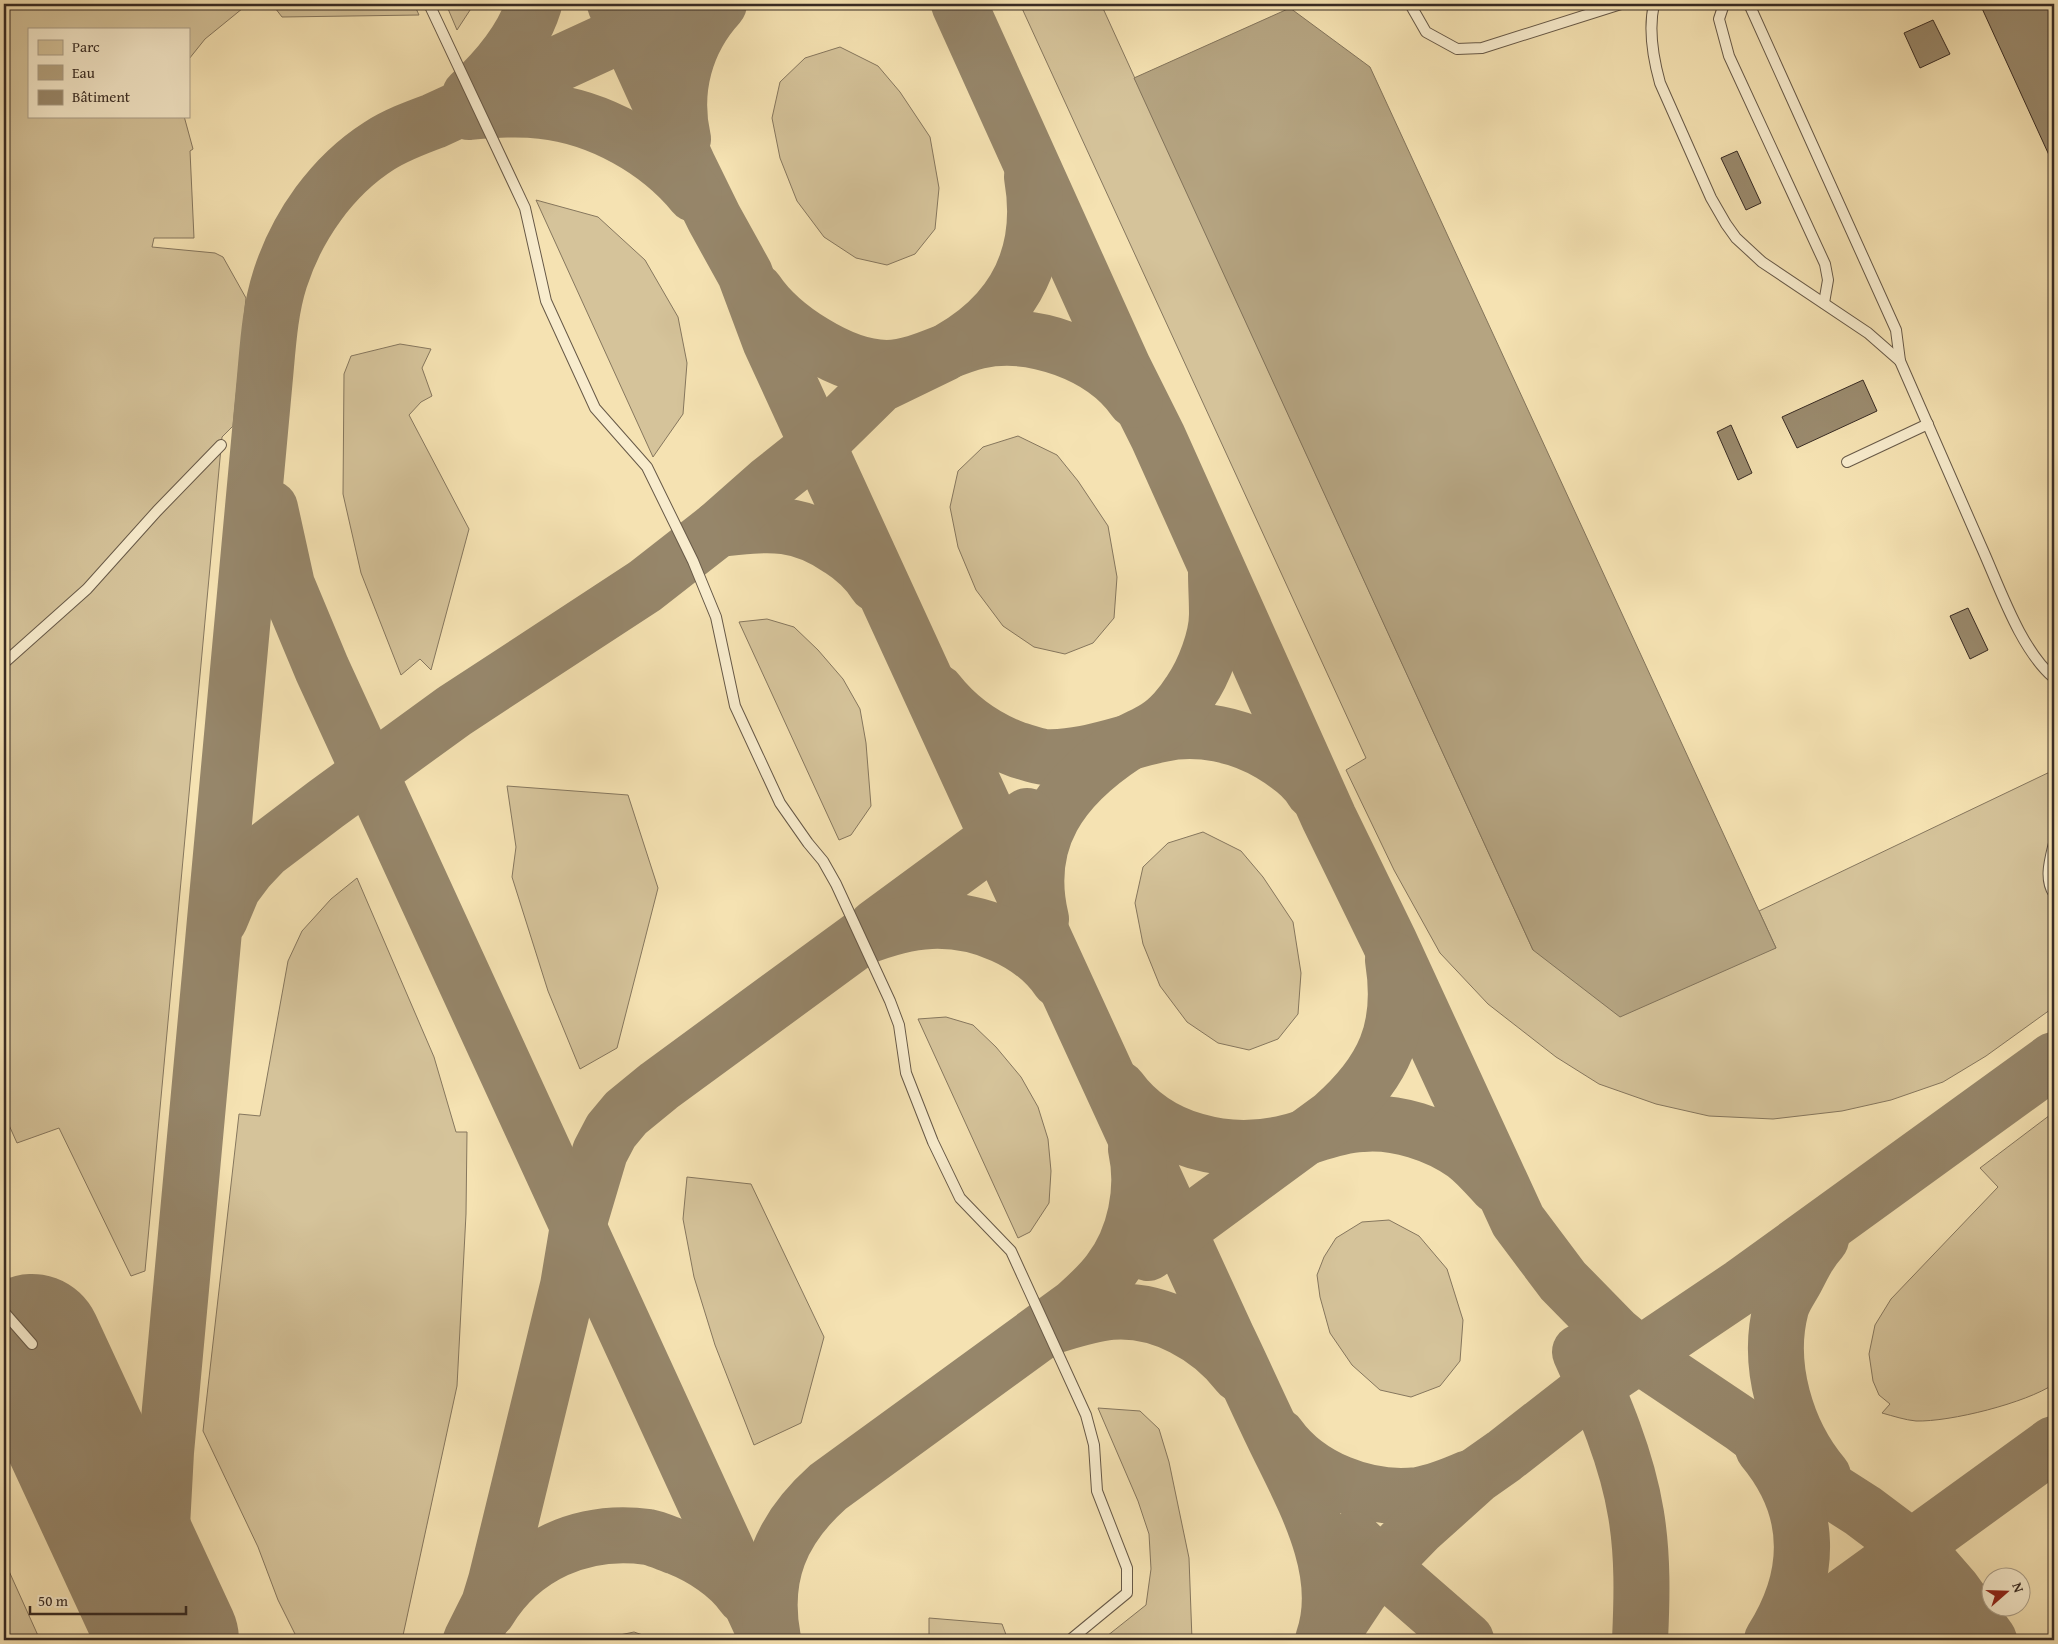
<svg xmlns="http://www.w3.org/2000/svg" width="2058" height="1644" viewBox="0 0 2058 1644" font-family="'Gentium Book Plus',serif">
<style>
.green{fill:#d5c39a;stroke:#86775e}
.water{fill:#b5a481;stroke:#83745b}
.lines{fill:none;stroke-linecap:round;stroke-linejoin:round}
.taxiway{stroke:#96866a;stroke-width:56}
.runway{stroke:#96866a;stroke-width:140}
.building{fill:#9a8a6d;stroke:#382b23}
.lane-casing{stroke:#675947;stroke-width:12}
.lane{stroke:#f8eccd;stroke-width:10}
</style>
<rect width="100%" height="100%" fill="#f5e2b2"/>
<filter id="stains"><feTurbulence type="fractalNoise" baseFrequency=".004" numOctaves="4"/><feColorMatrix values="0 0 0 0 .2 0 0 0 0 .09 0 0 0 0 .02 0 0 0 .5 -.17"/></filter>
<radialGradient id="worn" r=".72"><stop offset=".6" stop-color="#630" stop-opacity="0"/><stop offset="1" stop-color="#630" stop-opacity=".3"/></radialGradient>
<g class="green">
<polygon points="4,4 248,4 205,39 189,59 189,29 29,29 29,116 184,116 193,149 190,151 194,238 154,238 152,247 215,253 223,257 246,298 233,426 222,437 145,1271 131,1276 59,1128 17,1143 4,1114"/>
<polygon points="272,4 414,4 419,15 282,17"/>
<polygon points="446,4 474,4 457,30"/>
<polygon points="1020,4 1101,4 1533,950 1776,948 1759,911 2054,770 2054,1007 1986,1056 1943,1082 1891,1100 1842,1111 1773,1119 1709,1116 1656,1104 1599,1084 1556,1057 1488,1004 1440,953 1394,870 1346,770 1366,758"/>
<polygon points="840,47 878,66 900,92 930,137 939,188 935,229 915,254 887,265 856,258 824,237 797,201 780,158 772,118 780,82 805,58"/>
<polygon points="536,200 598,217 645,260 678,317 687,363 683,414 653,457"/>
<polygon points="400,344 431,349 422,368 432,396 421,402 409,415 469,529 431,670 420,659 401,675 361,573 343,494 344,374 351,356"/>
<polygon points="1018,436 1057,455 1078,481 1108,526 1117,577 1114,618 1093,643 1065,654 1034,647 1003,626 976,590 958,547 950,507 958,471 983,447"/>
<polygon points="767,619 794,627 818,650 843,679 860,709 866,743 871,806 851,835 839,840 739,622"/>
<polygon points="507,786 628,795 658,888 617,1048 580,1069 548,991 512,877 516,847"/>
<polygon points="1203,832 1241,851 1263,877 1293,922 1301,973 1298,1014 1278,1039 1249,1050 1218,1043 1187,1022 1160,986 1143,944 1135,903 1143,867 1168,843"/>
<polygon points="357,878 434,1057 456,1132 467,1132 466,1214 457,1386 402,1640 298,1640 278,1600 258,1547 203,1431 239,1114 260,1116 288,961 302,931 331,899"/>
<polygon points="946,1017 973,1025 996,1047 1021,1077 1038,1107 1048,1139 1051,1171 1049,1203 1030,1232 1018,1238 918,1019"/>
<path d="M 2054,1112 L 2054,1384 C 2026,1403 1950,1422 1916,1421 C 1905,1420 1893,1416 1882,1413 L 1890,1404 L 1879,1395 L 1873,1381 L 1869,1354 L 1875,1325 L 1891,1299 L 1998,1187 L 1980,1168 Z"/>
<polygon points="687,1177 751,1184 824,1337 801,1423 754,1445 715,1345 694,1277 683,1219"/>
<polygon points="1389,1220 1419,1236 1447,1269 1463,1320 1460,1361 1440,1386 1411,1397 1380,1390 1352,1365 1330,1333 1320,1297 1317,1275 1324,1257 1336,1238 1362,1222"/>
<polygon points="1098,1408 1140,1411 1159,1429 1169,1462 1189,1558 1192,1640 1102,1640 1146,1605 1151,1569 1149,1534 1138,1501"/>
<polygon points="4,1560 40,1640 4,1640"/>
<polygon points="929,1618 1002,1624 1008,1640 929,1640"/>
<polygon points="634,1632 657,1640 595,1640 596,1640"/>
</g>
<polygon class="water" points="1290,8 1370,67 1776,948 1620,1017 1533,950 1134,78"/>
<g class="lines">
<g class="taxiway">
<path d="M 615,4 L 688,165 L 714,218 L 745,274 L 770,341 L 1227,1337 C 1243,1370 1258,1404 1274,1437 C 1303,1497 1347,1572 1323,1640"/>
<polyline points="959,4 1123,367 1158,437 1329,818 1389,941 1518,1221 1563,1281 1615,1334 1650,1363 1744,1426 1824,1486 1863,1511 1911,1547 1933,1567 1953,1590 1989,1640"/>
<path d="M 470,95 C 497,70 523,40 534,4"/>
<path d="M 469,112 C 494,110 518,108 542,111 C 599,117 658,150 694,194"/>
<path d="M 683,139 C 672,90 685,41 719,4"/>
<path d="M 756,291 C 780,327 842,368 887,368 C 919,367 948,348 978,341 C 1031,329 1103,354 1135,400"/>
<path d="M 951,349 C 1017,311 1045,252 1032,177"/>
<polyline points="270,508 287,585 322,669 768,1640"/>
<path d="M 718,529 C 768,524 796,519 840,549 C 854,558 867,570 876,584"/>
<path d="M 937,692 C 959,720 985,738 1018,750 C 1026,752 1036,756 1044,757 C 1085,759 1123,742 1162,734 C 1198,726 1240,735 1271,754 C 1286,763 1304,775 1313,791"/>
<polyline points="220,919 233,888 248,868 264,851 326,804 454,711 645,586 718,529 769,484 818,445 879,385 945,353"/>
<path d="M 1041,919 C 1022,839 1062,786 1126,744 C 1136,738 1147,734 1156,728 C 1169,720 1182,705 1190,692 C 1204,672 1217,638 1217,614 C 1217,600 1216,585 1216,572"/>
<polyline points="876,927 1027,816"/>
<path d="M 1119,1089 C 1157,1141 1228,1158 1289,1142 C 1313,1136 1336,1125 1362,1124 C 1397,1121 1437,1134 1465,1154 C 1477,1163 1487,1175 1497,1186"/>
<path d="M 1821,1239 C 1810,1251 1804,1263 1797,1277 C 1792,1287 1784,1297 1781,1308 C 1766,1365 1786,1432 1823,1476"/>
<path d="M 1148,1253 L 1333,1117 C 1384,1072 1404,1029 1393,960"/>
<path d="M 1050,1327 C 1070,1321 1090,1314 1111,1312 C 1160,1308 1210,1336 1239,1374"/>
<path d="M 1580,1352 C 1603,1403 1627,1458 1636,1514 C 1643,1556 1642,1598 1640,1640"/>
<path d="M 1278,1436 C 1308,1478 1367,1501 1418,1495 C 1436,1492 1453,1485 1469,1478"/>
<path d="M 1763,1448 C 1814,1509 1813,1575 1772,1640"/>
<polyline points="1353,1539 1381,1566 1466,1640"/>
<path d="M 488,1611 C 522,1555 583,1528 648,1537 C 658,1539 668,1544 677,1547 C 702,1557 729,1574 744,1596"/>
<path d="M 1817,1621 C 1867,1600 1935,1603 1977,1640"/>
<polyline points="1796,1631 2054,1444"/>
<path d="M 773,1639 C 761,1576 781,1529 828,1487 L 1075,1307 C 1087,1296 1100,1285 1110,1271 C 1135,1238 1145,1190 1136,1149"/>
<path d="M 179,1640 L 166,1572 L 162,1526 L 166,1452 L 265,377 C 268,344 270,310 280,279 C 297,226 332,176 379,146 C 396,135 415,128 434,121 L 688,4"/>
<path d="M 471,1640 L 489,1604 L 496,1581 L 568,1286 L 578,1226 L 600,1152 L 611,1131 L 626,1113 L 659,1086 L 861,938 C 884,929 906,922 931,921 C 979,919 1032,941 1059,980"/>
<polyline points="1328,1640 1360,1592 1381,1566 1418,1528 1477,1475 1504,1456 1595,1385 1742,1286 2054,1060"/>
</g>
<polyline class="runway" points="32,1344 169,1640"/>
</g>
<g class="building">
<polygon points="1980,4 2054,4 2054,166"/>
<polygon points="1933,20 1950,54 1920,68 1904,33"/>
<polygon points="1737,151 1761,203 1746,210 1721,158"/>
<polygon points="1863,380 1877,411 1797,448 1782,417"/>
<polygon points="1731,425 1752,473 1738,480 1717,432"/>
<polygon points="1968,608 1988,650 1970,659 1950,616"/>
</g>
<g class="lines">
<g class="lane-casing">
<g id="lane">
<polyline points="429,4 525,208 546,301 595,408 647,467 693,561 716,617 735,706 780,803 808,843 823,861 836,884 890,1001 899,1025 906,1073 933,1142 960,1198 1011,1251 1086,1415 1094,1445 1097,1491 1127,1568 1127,1593 1070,1640"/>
<polyline points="1410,4 1426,32 1457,49 1482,48 1621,4"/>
<path d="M 1654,4 C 1648,30 1653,58 1660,83 L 1711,198 L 1726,224 L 1736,238 L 1762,262 L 1868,333 L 1900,361"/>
<polyline points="1724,4 1719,19 1729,56 1825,264 1828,280 1824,303"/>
<path d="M 1749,4 L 1896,330 L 1900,361 C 1927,423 1954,484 1981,546 C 2000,588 2020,649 2054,678"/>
<polyline points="1847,462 1928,424"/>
<polyline points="4,663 87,589 157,511 221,445"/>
<path d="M 2054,843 C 2050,860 2044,879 2054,894"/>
<polyline points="4,1312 32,1344"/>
</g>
</g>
<use href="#lane" class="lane"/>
</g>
<rect width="2058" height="1644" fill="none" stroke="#f5e2b2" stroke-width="20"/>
<rect x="5" y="5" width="2048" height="1634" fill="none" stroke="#382b23" stroke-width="2.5"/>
<rect x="10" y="10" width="2038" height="1624" fill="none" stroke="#382b23"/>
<rect x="28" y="28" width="162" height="90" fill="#f8eccd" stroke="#ab9f89"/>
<rect x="38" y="40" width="25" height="15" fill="#d5c39a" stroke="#ab9f89"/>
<text x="72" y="52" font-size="15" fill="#382b23">Parc</text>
<rect x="38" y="65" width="25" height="15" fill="#b5a481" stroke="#ab9f89"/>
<text x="72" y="78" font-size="15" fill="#382b23">Eau</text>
<rect x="38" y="90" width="25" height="15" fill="#9a8a6d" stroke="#ab9f89"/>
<text x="72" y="102" font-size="15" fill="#382b23">Bâtiment</text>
<g transform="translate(2006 1592) rotate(70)"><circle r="24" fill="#f8eccd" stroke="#ab9f89"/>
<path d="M0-4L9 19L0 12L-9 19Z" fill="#8f2418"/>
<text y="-8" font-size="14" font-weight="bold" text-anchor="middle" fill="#382b23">N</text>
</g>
<path d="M30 1606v8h156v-8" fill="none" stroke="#382b23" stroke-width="2.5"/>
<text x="38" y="1606" font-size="15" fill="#382b23" stroke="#f8eccd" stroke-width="4" paint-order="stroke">50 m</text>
<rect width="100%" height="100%" filter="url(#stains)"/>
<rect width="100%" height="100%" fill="url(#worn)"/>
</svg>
